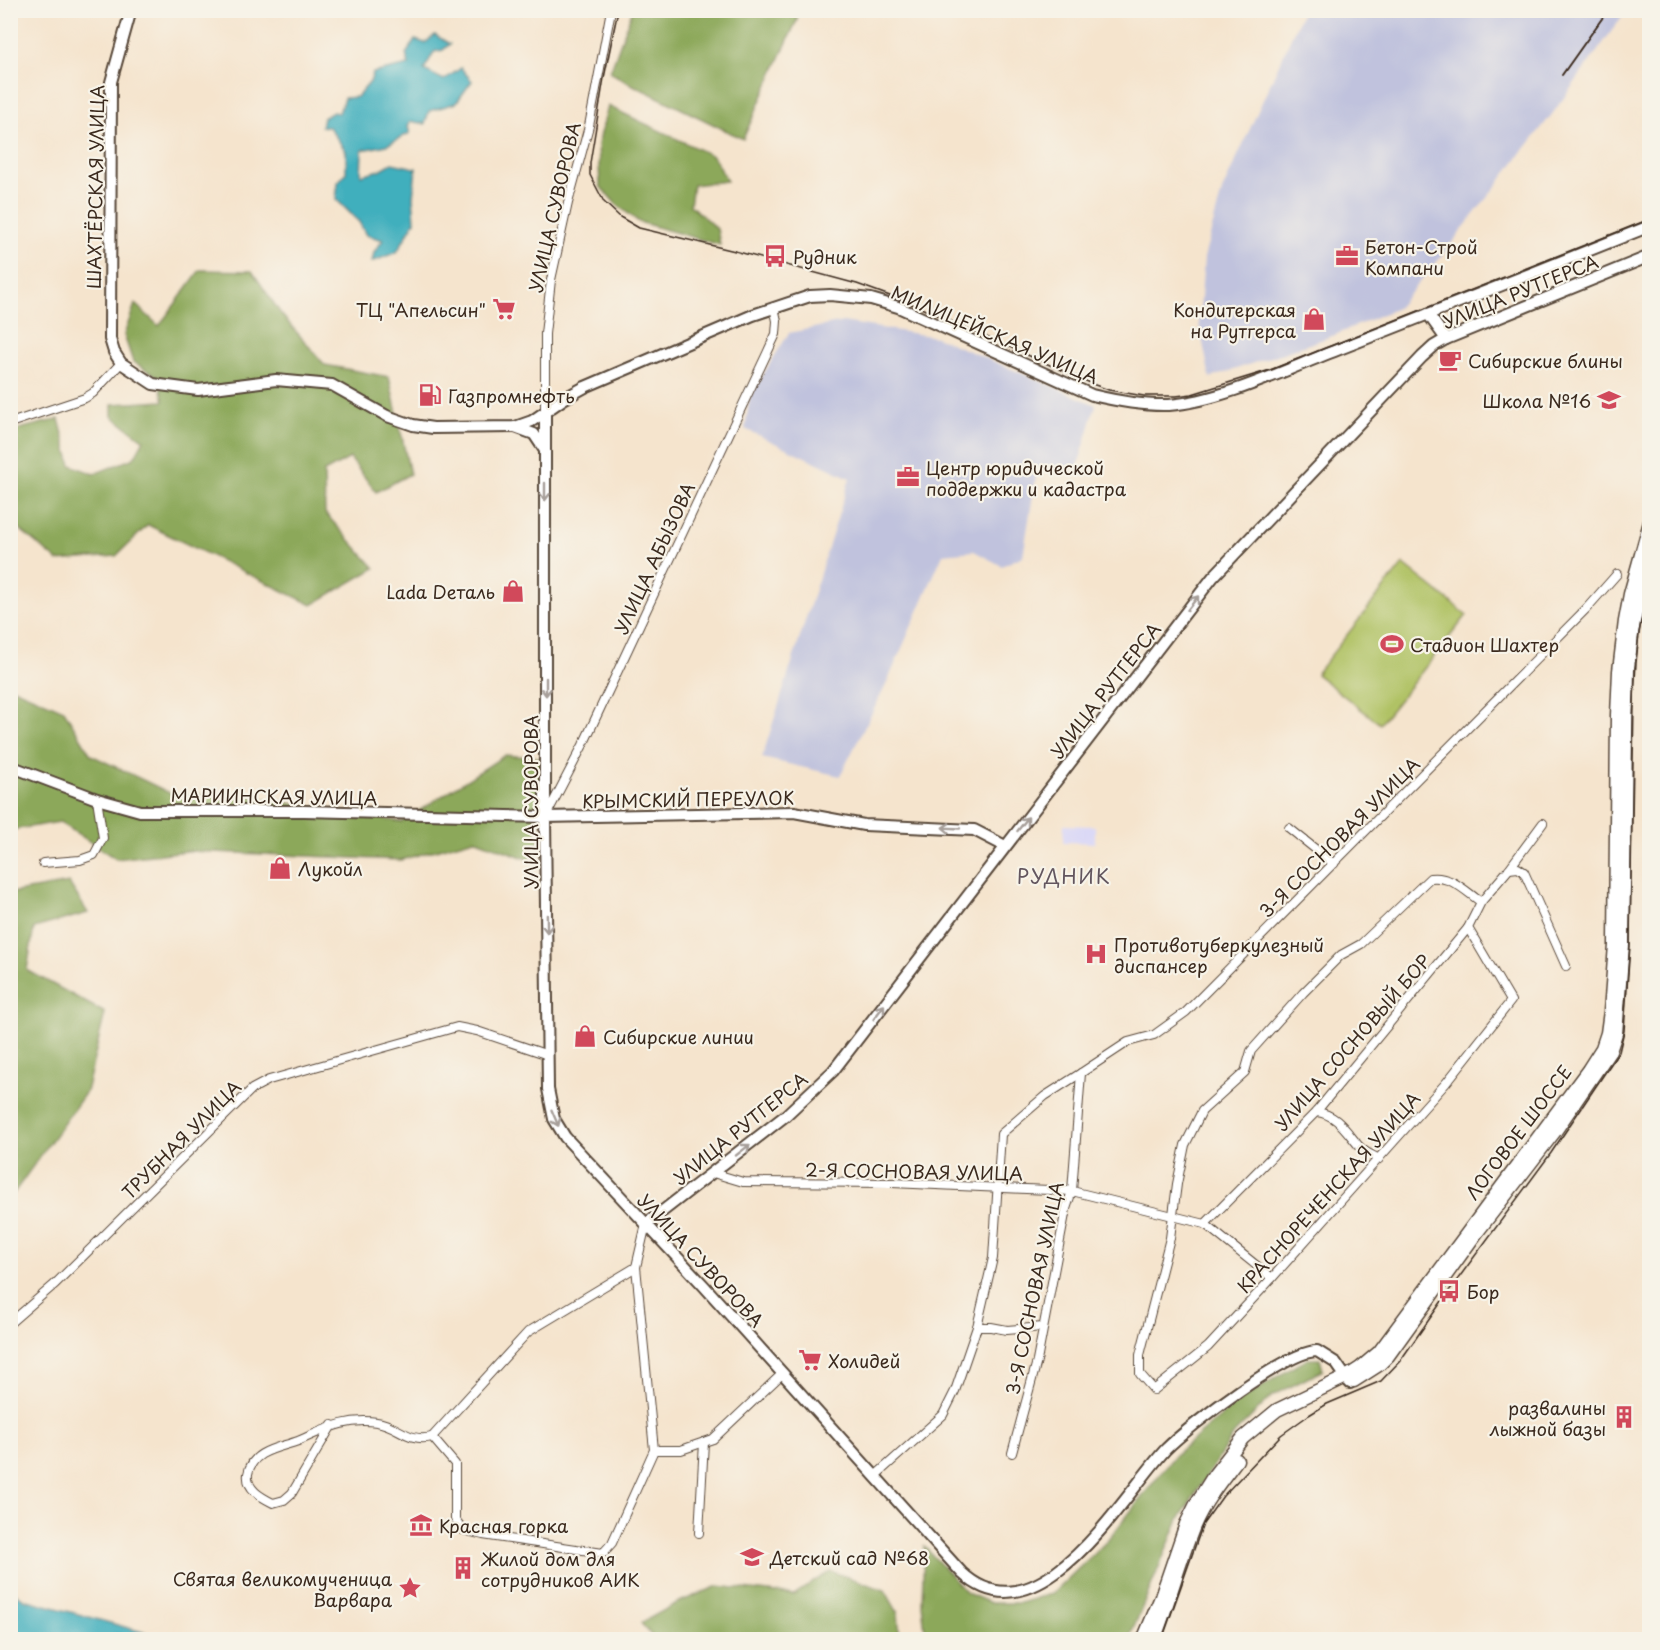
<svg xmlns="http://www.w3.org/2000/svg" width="1660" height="1650" viewBox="0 0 1660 1650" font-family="'Playpen Sans',sans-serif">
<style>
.built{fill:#d9d7f7}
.industrial{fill:#c0c2dd}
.green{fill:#b0c265;stroke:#767642;stroke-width:1.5}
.forest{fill:#8ca85a;stroke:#64693c;stroke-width:1.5}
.water{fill:#41afbd;stroke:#3e6c6e;stroke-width:1.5}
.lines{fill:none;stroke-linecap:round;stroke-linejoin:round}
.street-casing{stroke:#574638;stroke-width:10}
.secondary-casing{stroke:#574638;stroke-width:14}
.primary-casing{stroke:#574638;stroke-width:15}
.street{stroke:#fff;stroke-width:8}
.secondary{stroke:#fff;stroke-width:10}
.primary{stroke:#fff;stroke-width:12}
.tram{stroke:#3b2a1e;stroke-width:1.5}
.rail{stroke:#3b2a1e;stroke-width:2}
.oneway{stroke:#a79f9a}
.labels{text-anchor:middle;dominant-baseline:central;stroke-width:4.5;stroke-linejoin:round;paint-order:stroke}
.street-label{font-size:18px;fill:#3b2a1e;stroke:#f7f3e8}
.poi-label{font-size:18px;fill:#3b2a1e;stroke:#f7f3e8;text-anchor:start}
.neighbourhood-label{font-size:20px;letter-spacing:1.5px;fill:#63565f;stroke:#f7f3e8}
</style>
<rect width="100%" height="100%" fill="#f7f3e8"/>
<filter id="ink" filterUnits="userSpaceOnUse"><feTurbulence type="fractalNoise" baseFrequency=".0167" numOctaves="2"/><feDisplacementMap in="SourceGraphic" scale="12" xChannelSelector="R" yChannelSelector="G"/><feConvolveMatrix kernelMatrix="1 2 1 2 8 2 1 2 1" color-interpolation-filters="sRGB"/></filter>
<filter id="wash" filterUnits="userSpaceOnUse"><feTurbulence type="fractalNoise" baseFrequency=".008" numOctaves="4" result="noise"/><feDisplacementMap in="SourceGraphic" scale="24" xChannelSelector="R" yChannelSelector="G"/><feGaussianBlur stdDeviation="1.35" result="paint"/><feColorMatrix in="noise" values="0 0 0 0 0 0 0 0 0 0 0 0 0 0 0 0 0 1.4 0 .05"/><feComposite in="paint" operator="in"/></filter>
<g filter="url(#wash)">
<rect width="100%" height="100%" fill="#f5e4cd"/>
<polygon class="built" points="1064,825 1095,826 1095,843 1063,842"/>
<g class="industrial">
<polygon points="1305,10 1626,11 1553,113 1440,258 1397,308 1335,335 1210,378 1199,323 1204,258 1222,191 1302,13"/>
<polygon points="843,322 936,337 1096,405 1078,466 1037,471 1023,556 1002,566 974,551 943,554 885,687 840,776 762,758 850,478 745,429 750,396 789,333"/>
</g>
<polygon class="green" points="1403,564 1467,615 1380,724 1316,674"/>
<g class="forest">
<polygon points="632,11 798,11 797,20 743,139 627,82 610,72"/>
<polygon points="608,106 713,156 727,181 693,185 690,205 717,229 720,245 639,222 616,204 600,186 598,144"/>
<polygon points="200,270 252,271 281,314 325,365 389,377 410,474 376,492 350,458 324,472 325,513 375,568 312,605 148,525 116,556 58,561 11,522 11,431 59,419 71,465 94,474 134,458 144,440 112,416 112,404 164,401 158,377 133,362 124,335 135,304 159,326"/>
<polygon points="11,687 64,710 91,755 176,796 229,793 402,822 505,755 542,758 538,844 530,860 474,839 401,860 188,851 116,859 60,822 11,830"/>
<polygon points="69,883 88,913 34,928 27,970 105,1013 86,1092 11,1197 11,893"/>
<polygon points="1306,1359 1320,1359 1323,1370 1272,1396 1234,1434 1179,1519 1129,1639 926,1639 922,1604 924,1546 967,1593 991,1603 1020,1603 1053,1593 1108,1540 1175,1455 1239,1401"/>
<polygon points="830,1571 885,1590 898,1613 900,1639 654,1639 641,1623 677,1603 718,1586 794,1595"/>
</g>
<g class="water">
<polygon points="435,35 450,44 443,50 434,52 424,70 444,80 461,68 472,81 456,103 429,111 425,124 410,121 408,127 410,133 387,145 362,150 361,175 380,170 392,163 416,168 413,197 415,221 397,252 372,262 374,252 383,240 366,235 359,222 336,199 338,182 346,173 346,151 329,127 321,126 323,118 333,112 339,113 344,98 357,97 370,82 373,73 409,65 406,54 415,40 425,43"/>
<polygon points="10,1589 24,1599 168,1639 11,1639"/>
</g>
</g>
<g filter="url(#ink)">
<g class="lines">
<g class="street-casing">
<g id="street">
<polyline points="545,413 545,334 551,280 568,203 589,126 611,10"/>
<polyline points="10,423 85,398 93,393 121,363"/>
<polyline points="546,816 583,745 776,334 777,321 774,307"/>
<polyline points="1289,828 1334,864"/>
<polyline points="43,863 80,860 94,855 103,838 97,799"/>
<polyline points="1509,869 1518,868 1524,872 1566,966"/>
<path d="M 1481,902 C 1465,891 1451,875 1430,878 L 1361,944 L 1341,955 L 1303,993 L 1251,1051 L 1245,1072 L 1202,1111 L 1185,1145 L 1177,1184 L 1170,1238 L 1140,1355 L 1140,1374 L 1154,1390 L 1208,1347 L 1272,1278 L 1446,1083 L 1511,1001 L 1468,928 L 1481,902 L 1509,869 L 1543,823"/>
<path d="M 1316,1112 C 1337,1114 1346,1131 1359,1146 C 1364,1152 1372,1155 1379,1159"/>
<polyline points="713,1173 743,1182 892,1183 1072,1191 1205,1224 1272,1278"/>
<polyline points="1205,1224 1316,1112 1468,928"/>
<polyline points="10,1323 55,1284 252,1089 269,1080 457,1027 477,1031 548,1055"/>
<polyline points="977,1327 991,1327 1007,1330 1043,1327"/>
<path d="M 332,1425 L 292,1493 L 284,1500 L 273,1503 C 261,1497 246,1489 248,1474 C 252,1450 279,1448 298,1441 C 324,1430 347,1417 377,1422 C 398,1425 408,1443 432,1437 L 455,1464 L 455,1519 L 463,1530 L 483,1535 L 603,1553 L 612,1543 L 654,1450 L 636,1267"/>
<polyline points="432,1437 528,1332 636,1267 646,1224"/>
<polyline points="654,1450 681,1450 713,1439 783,1373"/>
<polyline points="1012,1453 1037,1361 1066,1209 1072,1191 1081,1073 1128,1042 1154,1035 1186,1012 1586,609 1617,574"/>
<polyline points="875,1476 943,1415 955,1391 977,1327 993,1258 1001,1134 1045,1096 1081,1073"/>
<polyline points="699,1533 704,1442"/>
</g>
</g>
<g class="secondary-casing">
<g id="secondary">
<path d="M 131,10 L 111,82 L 110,339 L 114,352 L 121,363 L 153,384 L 198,390 L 276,380 L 332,385 L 387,416 L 413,425 L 433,428 L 515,427 L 532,421 L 565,398 L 585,387 L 753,315 L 810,296 L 830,295 L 871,299 L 898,307 L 1092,395 C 1117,401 1144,406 1169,405 C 1222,401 1287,369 1337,350 C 1441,309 1546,268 1650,226"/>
<polyline points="1428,314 1446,339"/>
<path d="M 545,413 L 545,817 L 548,1089 L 554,1119 L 565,1137 L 704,1286 L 962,1573 C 1039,1644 1123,1495 1166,1449 C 1190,1425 1287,1351 1317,1351 L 1336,1363 L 1350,1383"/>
<polyline points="515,427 534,434 544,449"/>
<polyline points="10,766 97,799 140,811 304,811 545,817 794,812 864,825 974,830 1005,846"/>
<polyline points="646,1224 785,1116 833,1071 1213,577 1422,357 1434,346 1446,339 1650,256"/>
</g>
</g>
<g class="primary-casing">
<g id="primary">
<polyline points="1354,1381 1379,1365 1388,1356 1475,1235 1556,1130 1610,1051 1616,1033 1623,945 1628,667 1634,621 1650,555"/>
<polyline points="1143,1640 1161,1597 1186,1524 1197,1502 1214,1475 1243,1438 1277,1410 1346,1377 1360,1368 1379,1352 1588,1070 1602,1048 1607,1033 1610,1011 1615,945 1617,715 1619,671 1625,621 1630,594 1650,522"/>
<path d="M 1154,1640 C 1169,1602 1179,1563 1194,1526 C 1204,1502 1221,1481 1237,1460"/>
</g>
</g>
<use href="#street" class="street"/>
<use href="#secondary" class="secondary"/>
<use href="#primary" class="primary"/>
<g class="tram">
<polyline points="618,10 604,78 590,163 590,175 604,202 620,217 639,228 735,251 857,284 912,304 1095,385 1109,390 1144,396 1176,396 1192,394 1270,370 1650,219"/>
<polyline points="1162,1640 1203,1524 1223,1496 1281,1435 1309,1415 1327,1404 1381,1381 1400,1361 1449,1291 1551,1153 1619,1052 1624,1031 1630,945 1633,716 1636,663 1639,632 1650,583"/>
</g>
<polyline class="rail" points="1562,75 1608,10"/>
</g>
<defs><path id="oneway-shaft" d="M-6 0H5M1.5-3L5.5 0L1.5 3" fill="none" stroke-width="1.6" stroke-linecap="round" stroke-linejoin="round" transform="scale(1.5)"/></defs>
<g class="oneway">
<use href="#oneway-shaft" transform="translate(545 492) rotate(90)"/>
<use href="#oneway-shaft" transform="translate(1193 603) rotate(-52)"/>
<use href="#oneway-shaft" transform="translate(546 687) rotate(90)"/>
<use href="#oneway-shaft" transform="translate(1023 824) rotate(-52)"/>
<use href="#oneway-shaft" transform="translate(951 828) rotate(-177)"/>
<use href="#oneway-shaft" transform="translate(547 924) rotate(89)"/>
<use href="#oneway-shaft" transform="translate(879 1012) rotate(-53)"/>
<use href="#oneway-shaft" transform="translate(555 1118) rotate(67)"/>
<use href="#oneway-shaft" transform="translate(743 1150) rotate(-38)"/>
</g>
</g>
<defs>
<g id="bus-bare" transform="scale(1.8)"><path d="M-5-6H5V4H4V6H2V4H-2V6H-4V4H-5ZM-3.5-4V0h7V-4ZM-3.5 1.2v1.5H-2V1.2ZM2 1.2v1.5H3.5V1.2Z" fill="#d1495b" stroke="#f7f3e8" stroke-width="2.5" paint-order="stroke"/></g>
<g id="office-bare" transform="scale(1.8)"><path d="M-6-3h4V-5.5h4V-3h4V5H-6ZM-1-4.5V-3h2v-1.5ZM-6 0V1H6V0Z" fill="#d1495b" stroke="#f7f3e8" stroke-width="2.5" paint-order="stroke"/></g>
<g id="supermarket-bare" transform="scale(1.8)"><path d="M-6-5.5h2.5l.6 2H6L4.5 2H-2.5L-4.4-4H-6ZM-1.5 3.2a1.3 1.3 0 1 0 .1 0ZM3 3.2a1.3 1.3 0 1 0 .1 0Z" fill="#d1495b" stroke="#f7f3e8" stroke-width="2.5" paint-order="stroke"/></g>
<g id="shop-bare" transform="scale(1.8)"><path d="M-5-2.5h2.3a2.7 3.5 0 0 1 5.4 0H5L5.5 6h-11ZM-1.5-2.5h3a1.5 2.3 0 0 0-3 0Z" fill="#d1495b" stroke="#f7f3e8" stroke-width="2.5" paint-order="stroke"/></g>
<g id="cafe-bare" transform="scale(1.8)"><path d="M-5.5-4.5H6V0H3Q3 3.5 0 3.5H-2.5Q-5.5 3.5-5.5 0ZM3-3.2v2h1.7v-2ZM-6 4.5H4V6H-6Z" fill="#d1495b" stroke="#f7f3e8" stroke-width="2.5" paint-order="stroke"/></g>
<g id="fuel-bare" transform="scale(1.8)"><path d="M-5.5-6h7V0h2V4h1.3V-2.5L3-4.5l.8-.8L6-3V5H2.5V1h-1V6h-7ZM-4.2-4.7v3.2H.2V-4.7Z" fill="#d1495b" stroke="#f7f3e8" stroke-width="2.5" paint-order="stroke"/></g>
<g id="school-bare" transform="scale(1.8)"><path d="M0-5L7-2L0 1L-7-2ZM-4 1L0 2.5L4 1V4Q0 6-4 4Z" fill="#d1495b" stroke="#f7f3e8" stroke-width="2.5" paint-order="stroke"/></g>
<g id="stadium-bare" transform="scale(1.8)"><path d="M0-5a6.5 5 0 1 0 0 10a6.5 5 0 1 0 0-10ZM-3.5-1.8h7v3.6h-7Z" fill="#d1495b" stroke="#f7f3e8" stroke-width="2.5" paint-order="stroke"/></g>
<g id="hospital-bare" transform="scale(1.8)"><path d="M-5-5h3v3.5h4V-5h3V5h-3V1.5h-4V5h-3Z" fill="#d1495b" stroke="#f7f3e8" stroke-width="2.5" paint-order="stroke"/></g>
<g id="building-bare" transform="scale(1.8)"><path d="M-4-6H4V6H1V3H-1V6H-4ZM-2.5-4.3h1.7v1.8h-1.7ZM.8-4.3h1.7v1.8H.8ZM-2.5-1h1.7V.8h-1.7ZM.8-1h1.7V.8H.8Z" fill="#d1495b" stroke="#f7f3e8" stroke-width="2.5" paint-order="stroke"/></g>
<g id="museum-bare" transform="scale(1.8)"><path d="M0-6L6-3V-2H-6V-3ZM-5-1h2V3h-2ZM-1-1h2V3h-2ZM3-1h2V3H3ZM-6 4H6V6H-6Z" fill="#d1495b" stroke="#f7f3e8" stroke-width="2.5" paint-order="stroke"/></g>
<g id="sight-bare" transform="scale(1.8)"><path d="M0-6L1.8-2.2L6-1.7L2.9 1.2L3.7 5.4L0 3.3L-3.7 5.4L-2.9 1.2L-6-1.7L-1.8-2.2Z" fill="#d1495b" stroke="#f7f3e8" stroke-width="2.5" paint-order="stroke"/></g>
</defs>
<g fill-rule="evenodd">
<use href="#bus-bare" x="775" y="256"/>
<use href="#office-bare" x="1347" y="256"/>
<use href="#supermarket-bare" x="504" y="309"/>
<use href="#shop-bare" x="1314" y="319"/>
<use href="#cafe-bare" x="1450" y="360"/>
<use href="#fuel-bare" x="430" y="395"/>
<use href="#school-bare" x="1609" y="400"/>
<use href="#office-bare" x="908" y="477"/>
<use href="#shop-bare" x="513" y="591"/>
<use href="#stadium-bare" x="1392" y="644"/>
<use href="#shop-bare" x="280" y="868"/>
<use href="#hospital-bare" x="1096" y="954"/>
<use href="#shop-bare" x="585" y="1036"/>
<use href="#bus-bare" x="1449" y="1291"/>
<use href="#supermarket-bare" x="810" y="1360"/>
<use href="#building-bare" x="1624" y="1417"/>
<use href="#museum-bare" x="421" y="1525"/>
<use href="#school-bare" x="752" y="1557"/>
<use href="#building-bare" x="463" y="1568"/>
<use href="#sight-bare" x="410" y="1588"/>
</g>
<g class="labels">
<g class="street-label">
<text transform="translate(95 187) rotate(-89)">ШАХТЁРСКАЯ УЛИЦА</text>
<text transform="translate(554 207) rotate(-77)">УЛИЦА СУВОРОВА</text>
<text transform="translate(1520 291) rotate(-22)">УЛИЦА РУТГЕРСА</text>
<text transform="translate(995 334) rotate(23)">МИЛИЦЕЙСКАЯ УЛИЦА</text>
<text transform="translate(654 558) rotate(-65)">УЛИЦА АБЫЗОВА</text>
<text transform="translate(1105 690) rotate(-52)">УЛИЦА РУТГЕРСА</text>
<text transform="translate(274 796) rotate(1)">МАРИИНСКАЯ УЛИЦА</text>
<text transform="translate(688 799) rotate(-1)">КРЫМСКИЙ ПЕРЕУЛОК</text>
<text transform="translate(530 802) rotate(-90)">УЛИЦА СУВОРОВА</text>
<text transform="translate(1339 837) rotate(-45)">3-Я СОСНОВАЯ УЛИЦА</text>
<text transform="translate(1352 1042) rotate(-49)">УЛИЦА СОСНОВЫЙ БОР</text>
<text transform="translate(740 1128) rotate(-39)">УЛИЦА РУТГЕРСА</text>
<text transform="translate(1518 1132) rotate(-53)">ЛОГОВОЕ ШОССЕ</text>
<text transform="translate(181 1139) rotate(-45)">ТРУБНАЯ УЛИЦА</text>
<text transform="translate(914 1171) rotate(1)">2-Я СОСНОВАЯ УЛИЦА</text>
<text transform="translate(1328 1192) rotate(-48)">КРАСНОРЕЧЕНСКАЯ УЛИЦА</text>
<text transform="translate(701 1260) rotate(47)">УЛИЦА СУВОРОВА</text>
<text transform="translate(1034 1288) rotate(-78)">3-Я СОСНОВАЯ УЛИЦА</text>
</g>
<g class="poi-label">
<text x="1365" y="246">Бетон-Строй<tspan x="1365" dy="21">Компани</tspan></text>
<text x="793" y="256">Рудник</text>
<text x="486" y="309" text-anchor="end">ТЦ "Апельсин"</text>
<text x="1296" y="309" text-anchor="end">Кондитерская<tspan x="1296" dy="21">на Рутгерса</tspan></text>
<text x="1468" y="360">Сибирские блины</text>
<text x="448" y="395">Газпромнефть</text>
<text x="1591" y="400" text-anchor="end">Школа №16</text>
<text x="926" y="467">Центр юридической<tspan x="926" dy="21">поддержки и кадастра</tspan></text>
<text x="495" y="591" text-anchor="end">Lada Dеталь</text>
<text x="1410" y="644">Стадион Шахтер</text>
<text x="298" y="868">Лукойл</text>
<text x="1114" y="944">Противотуберкулезный<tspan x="1114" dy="21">диспансер</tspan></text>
<text x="603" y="1036">Сибирские линии</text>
<text x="1467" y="1291">Бор</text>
<text x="828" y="1360">Холидей</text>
<text x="1606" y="1407" text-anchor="end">развалины<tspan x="1606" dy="21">лыжной базы</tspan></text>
<text x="439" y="1525">Красная горка</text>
<text x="770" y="1557">Детский сад №68</text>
<text x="481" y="1558">Жилой дом для<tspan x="481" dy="21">сотрудников АИК</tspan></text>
<text x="392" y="1578" text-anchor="end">Святая великомученица<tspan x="392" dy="21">Варвара</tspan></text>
</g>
<g class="neighbourhood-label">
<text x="1064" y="876">РУДНИК</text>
</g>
</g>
<rect width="1660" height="1650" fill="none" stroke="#f7f3e8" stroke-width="36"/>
</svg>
